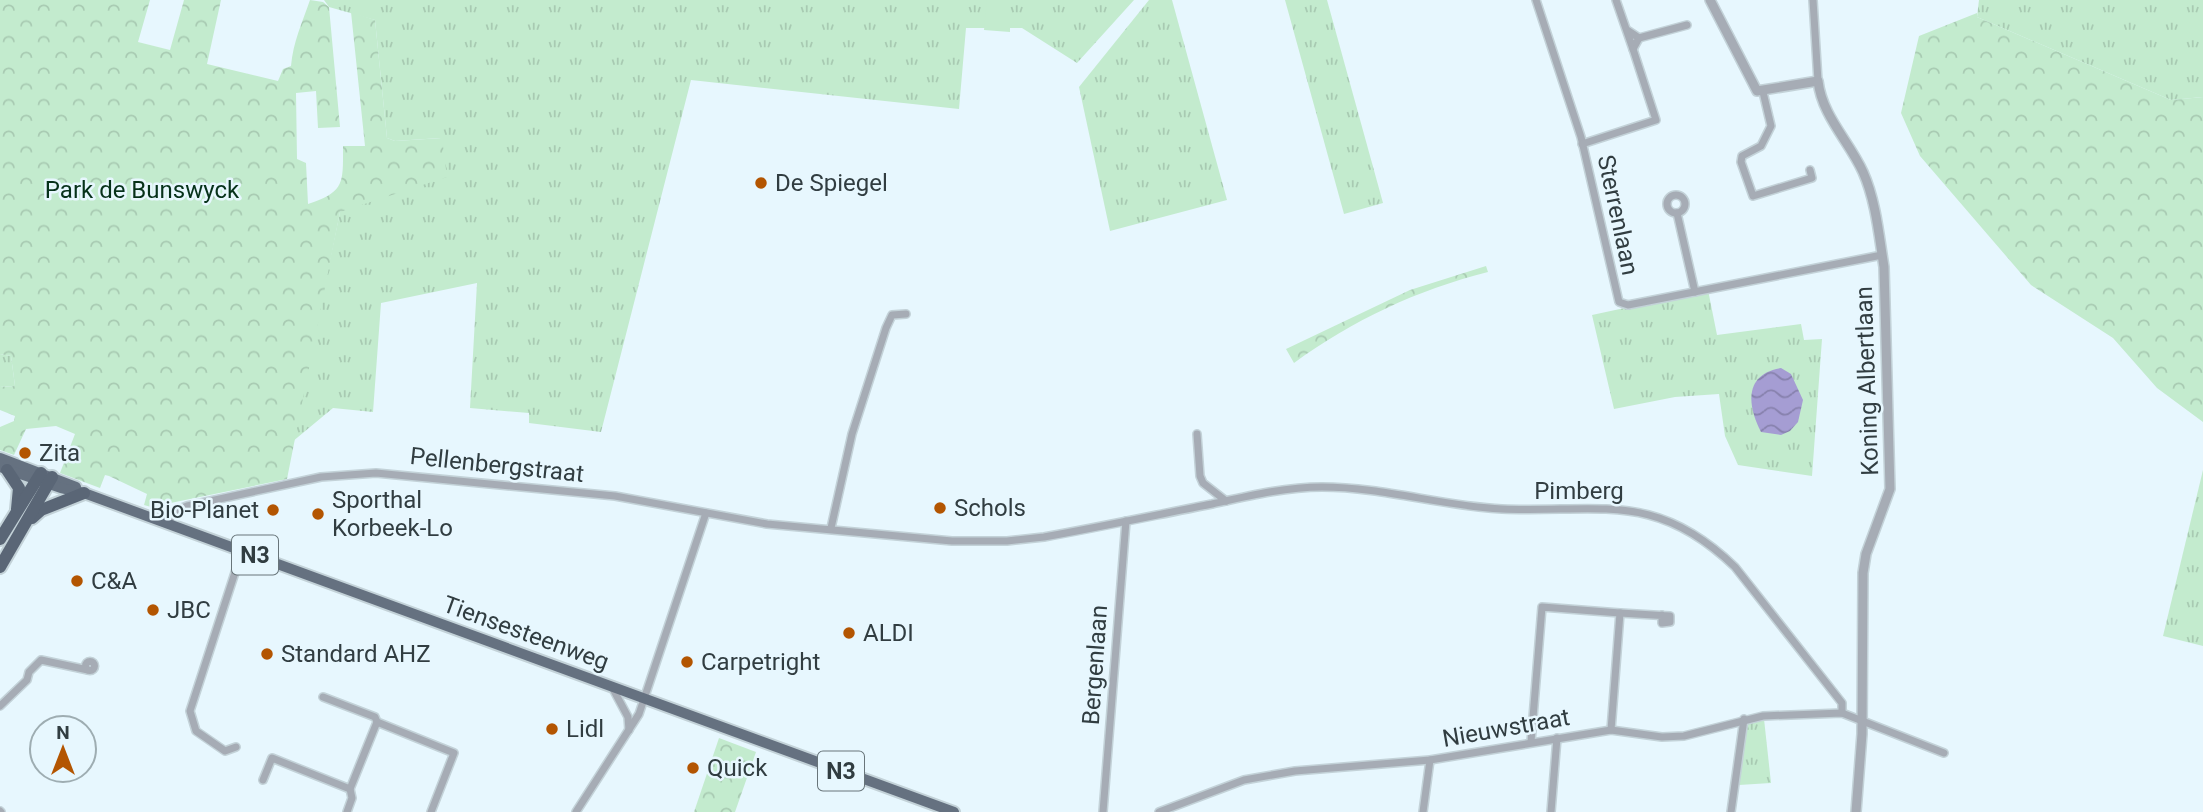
<svg xmlns="http://www.w3.org/2000/svg" width="2203" height="812" viewBox="0 0 2203 812" font-family="Roboto,sans-serif">
<style>
.grass{fill:url(#grass-tufts)}
.forest{fill:url(#forest-crowns)}
.garden{fill:#c3ebce}
.water{fill:url(#water-waves)}
.lines{fill:none;stroke-linecap:round;stroke-linejoin:round}
.minor-casing{stroke:#c3d2d8;stroke-width:10}
.tertiary-casing{stroke:#c3d2d8;stroke-width:12}
.primary-casing{stroke:#c3d2d8;stroke-width:14}
.trunk-casing{stroke:#c3d2d8;stroke-width:16}
.minor{stroke:#a6acb5;stroke-width:7}
.tertiary{stroke:#a6acb5;stroke-width:9}
.primary{stroke:#657180;stroke-width:10}
.trunk{stroke:#5a6676;stroke-width:12}
.poi-dot{fill:#b35501;stroke:#e7f7fe;stroke-width:2.5}
.labels{text-anchor:middle;dominant-baseline:central;stroke-width:5;stroke-linejoin:round;paint-order:stroke}
.shield{fill:#e7f7fe;stroke:#68757a;stroke-width:2}
.shield-label{font-size:23px;font-weight:bold;fill:#313d41}
.poi-label{font-size:24px;fill:#313d41;stroke:#e7f7fe;text-anchor:start}
.park-label{font-size:24px;fill:#06321a;stroke:#e7f7fe}
.street-label{font-size:24px;fill:#313d41;stroke:#e7f7fe}
</style>
<defs>
<pattern id="grass-tufts" width="24" height="20" patternUnits="userSpaceOnUse" patternTransform="scale(1.75)"><rect width="24" height="20" fill="#c3ebce"/><path d="M3 7l-1-3M5 7V3M7 7l1-3M15 17l-1-3M17 17v-4M19 17l1-3" fill="none" stroke="#a8cab2"/></pattern>
<pattern id="forest-crowns" width="20" height="18" patternUnits="userSpaceOnUse" patternTransform="scale(1.75)"><rect width="20" height="18" fill="#c3ebce"/><path d="M2 6a3 3 0 1 1 6 0M12 15a3 3 0 1 1 6 0" fill="none" stroke="#a8cab2"/></pattern>
<pattern id="water-waves" width="16" height="10" patternUnits="userSpaceOnUse" patternTransform="scale(1.75)"><rect width="16" height="10" fill="#a59dd3"/><path d="M0 5q4-4 8 0t8 0" fill="none" stroke="#8781ad"/></pattern>
</defs>
<rect width="100%" height="100%" fill="#e7f7fe"/>
<g class="grass">
<polygon points="324,0 1134,0 1077,63 1022,28 966,28 959,109 691,80 601,432 529,423 529,413 470,408 477,283 381,303 373,412 333,408 292,442 340,212 441,138 395,141 387,138 375,20 329,7"/>
<polygon points="1149,0 1172,0 1227,200 1110,231 1079,87"/>
<polygon points="1285,0 1327,0 1383,203 1344,214"/>
<polygon points="1979,0 2203,0 2203,97 2171,100 1977,17"/>
<polygon points="1708,290 1717,335 1801,324 1804,340 1822,339 1812,476 1738,465 1725,436 1719,394 1675,397 1614,409 1592,315"/>
<polygon points="0,354 11,356 15,386 0,387"/>
<polygon points="2203,470 2203,646 2163,636"/>
<polygon points="1764,719 1771,783 1739,785 1747,723"/>
</g>
<g class="forest">
<path d="M 0,0 L 150,0 L 138,42 L 170,50 L 184,0 L 221,0 L 207,64 L 278,81 L 283,69 L 291,66 C 293,42 302,23 310,0 L 323,2 L 329,7 L 340,127 L 318,128 L 316,91 L 296,93 L 297,159 L 306,163 L 308,204 C 345,192 343,183 343,146 L 365,146 L 351,12 L 375,20 L 387,138 L 395,141 L 442,138 L 447,177 L 340,212 L 287,479 L 151,507 L 144,505 L 147,494 L 109,476 L 105,475 L 100,488 L 60,473 L 75,434 L 56,426 L 26,429 L 14,455 L 0,450 L 0,427 L 14,421 L 15,416 L 0,410 L 0,387 L 15,386 L 11,356 L 0,354 Z"/>
<polygon points="1977,13 1977,17 2171,100 2203,97 2203,422 2157,388 2113,338 2031,285 1920,156 1901,113 1919,36"/>
<path d="M 1486,266 L 1488,272 C 1417,290 1353,320 1294,363 L 1286,349 L 1410,290 Z"/>
<polygon points="719,738 756,752 735,812 694,812"/>
</g>
<polygon class="garden" points="987,0 1010,0 1010,32 984,30"/>
<path class="water" d="M 1781,368 L 1791,374 L 1803,400 L 1798,422 L 1790,431 L 1781,435 L 1761,432 C 1747,405 1744,374 1781,368 Z"/>
<g class="lines">
<g class="minor-casing">
<g id="minor">
<polyline points="1536,0 1581,137 1619,302 1628,305 1882,255"/>
<polyline points="1616,0 1633,49 1639,38 1627,30"/>
<polyline points="1813,0 1818,81"/>
<polyline points="1639,38 1687,25"/>
<polyline points="1763,92 1771,126 1761,146 1742,156 1741,162 1753,196 1812,178 1810,170"/>
<polyline points="1582,144 1656,120 1633,49"/>
<circle cx="1676" cy="204" r="9"/>
<polyline points="1677,213 1695,292"/>
<polyline points="1197,434 1200,476 1203,483 1226,501"/>
<path d="M 167,524 L 177,510 L 187,506 L 321,477 L 376,473 L 615,496 L 767,524 L 952,541 L 1007,541 L 1044,537 C 1100,527 1156,515 1212,504 C 1248,496 1285,487 1322,487 C 1383,487 1441,506 1502,509 C 1600,513 1655,490 1735,567 L 1842,703 L 1842,713"/>
<polyline points="831,528 852,434 886,328 892,315 906,314"/>
<polyline points="1620,613 1670,616 1670,622 1662,623 1662,615"/>
<circle cx="90" cy="666" r="4.5"/>
<polyline points="612,687 628,717 629,730"/>
<polyline points="0,706 27,680 29,672 41,660 88,670"/>
<polyline points="377,722 454,753 431,812"/>
<polyline points="1531,742 1542,607 1620,613 1611,730"/>
<polyline points="236,747 225,751 196,731 190,711 242,551"/>
<polyline points="263,780 272,758 350,789 377,722 375,717 323,697"/>
<polyline points="0,811 1,812"/>
<polyline points="347,812 352,798 350,789"/>
<polyline points="576,812 639,714 706,513"/>
<polyline points="1103,812 1126,521"/>
<polyline points="1159,812 1244,780 1295,771 1430,760 1611,730 1662,737 1684,736 1763,716 1842,713 1944,753"/>
<polyline points="1423,812 1430,760"/>
<polyline points="1551,812 1557,738"/>
<polyline points="1731,812 1744,719"/>
</g>
</g>
<g class="tertiary-casing">
<path id="tertiary" d="M 1710,0 L 1757,91 L 1818,81 C 1822,116 1849,141 1863,172 C 1876,201 1879,236 1884,267 L 1890,489 L 1866,554 L 1863,573 L 1862,734 L 1856,812"/>
</g>
<g class="primary-casing">
<g id="primary">
<polyline points="0,458 76,487"/>
<polyline points="0,467 61,488 84,493 954,812"/>
</g>
</g>
<g class="trunk-casing">
<g id="trunk">
<polyline points="7,470 19,488 17,509"/>
<polyline points="32,518 41,510 84,493"/>
<polyline points="0,539 41,473"/>
<polyline points="0,567 52,477"/>
</g>
</g>
<use href="#minor" class="minor"/>
<use href="#tertiary" class="tertiary"/>
<use href="#primary" class="primary"/>
<use href="#trunk" class="trunk"/>
</g>
<g class="poi-dot">
<circle cx="761" cy="183" r="7"/>
<circle cx="25" cy="453" r="7"/>
<circle cx="940" cy="508" r="7"/>
<circle cx="273" cy="510" r="7"/>
<circle cx="318" cy="514" r="7"/>
<circle cx="77" cy="581" r="7"/>
<circle cx="153" cy="610" r="7"/>
<circle cx="849" cy="633" r="7"/>
<circle cx="267" cy="654" r="7"/>
<circle cx="687" cy="662" r="7"/>
<circle cx="552" cy="729" r="7"/>
<circle cx="693" cy="768" r="7"/>
</g>
<g class="labels">
<g class="shield">
<rect x="232" y="535.5" width="46" height="39" rx="5"/>
<rect x="818" y="751.5" width="46" height="39" rx="5"/>
</g>
<g class="shield-label">
<text x="255" y="555">N3</text>
<text x="841" y="771">N3</text>
</g>
<g class="poi-label">
<text x="775" y="183">De Spiegel</text>
<text x="39" y="453">Zita</text>
<text x="332" y="500">Sporthal<tspan x="332" dy="28">Korbeek-Lo</tspan></text>
<text x="954" y="508">Schols</text>
<text x="259" y="510" text-anchor="end">Bio-Planet</text>
<text x="91" y="581">C&amp;A</text>
<text x="167" y="610">JBC</text>
<text x="863" y="633">ALDI</text>
<text x="281" y="654">Standard AHZ</text>
<text x="701" y="662">Carpetright</text>
<text x="566" y="729">Lidl</text>
<text x="707" y="768">Quick</text>
</g>
<g class="park-label">
<text x="142" y="190">Park de Bunswyck</text>
</g>
<g class="street-label">
<text transform="translate(1618 215) rotate(78)">Sterrenlaan</text>
<text transform="translate(1867 381) rotate(-92)">Koning Albertlaan</text>
<text transform="translate(497 465) rotate(6)">Pellenbergstraat</text>
<text x="1579" y="491">Pimberg</text>
<text transform="translate(526 633) rotate(20)">Tiensesteenweg</text>
<text transform="translate(1095 665) rotate(-86)">Bergenlaan</text>
<text transform="translate(1506 728) rotate(-10)">Nieuwstraat</text>
</g>
</g>
<g transform="translate(63 749)"><circle r="33" fill="#e7f7fe" stroke="#9eadb2" stroke-width="2"/>
<path d="M0-5L12 26L0 18L-12 26Z" fill="#b35501"/>
<text y="-10" font-size="19" font-weight="bold" text-anchor="middle" fill="#313d41">N</text>
</g>
</svg>
